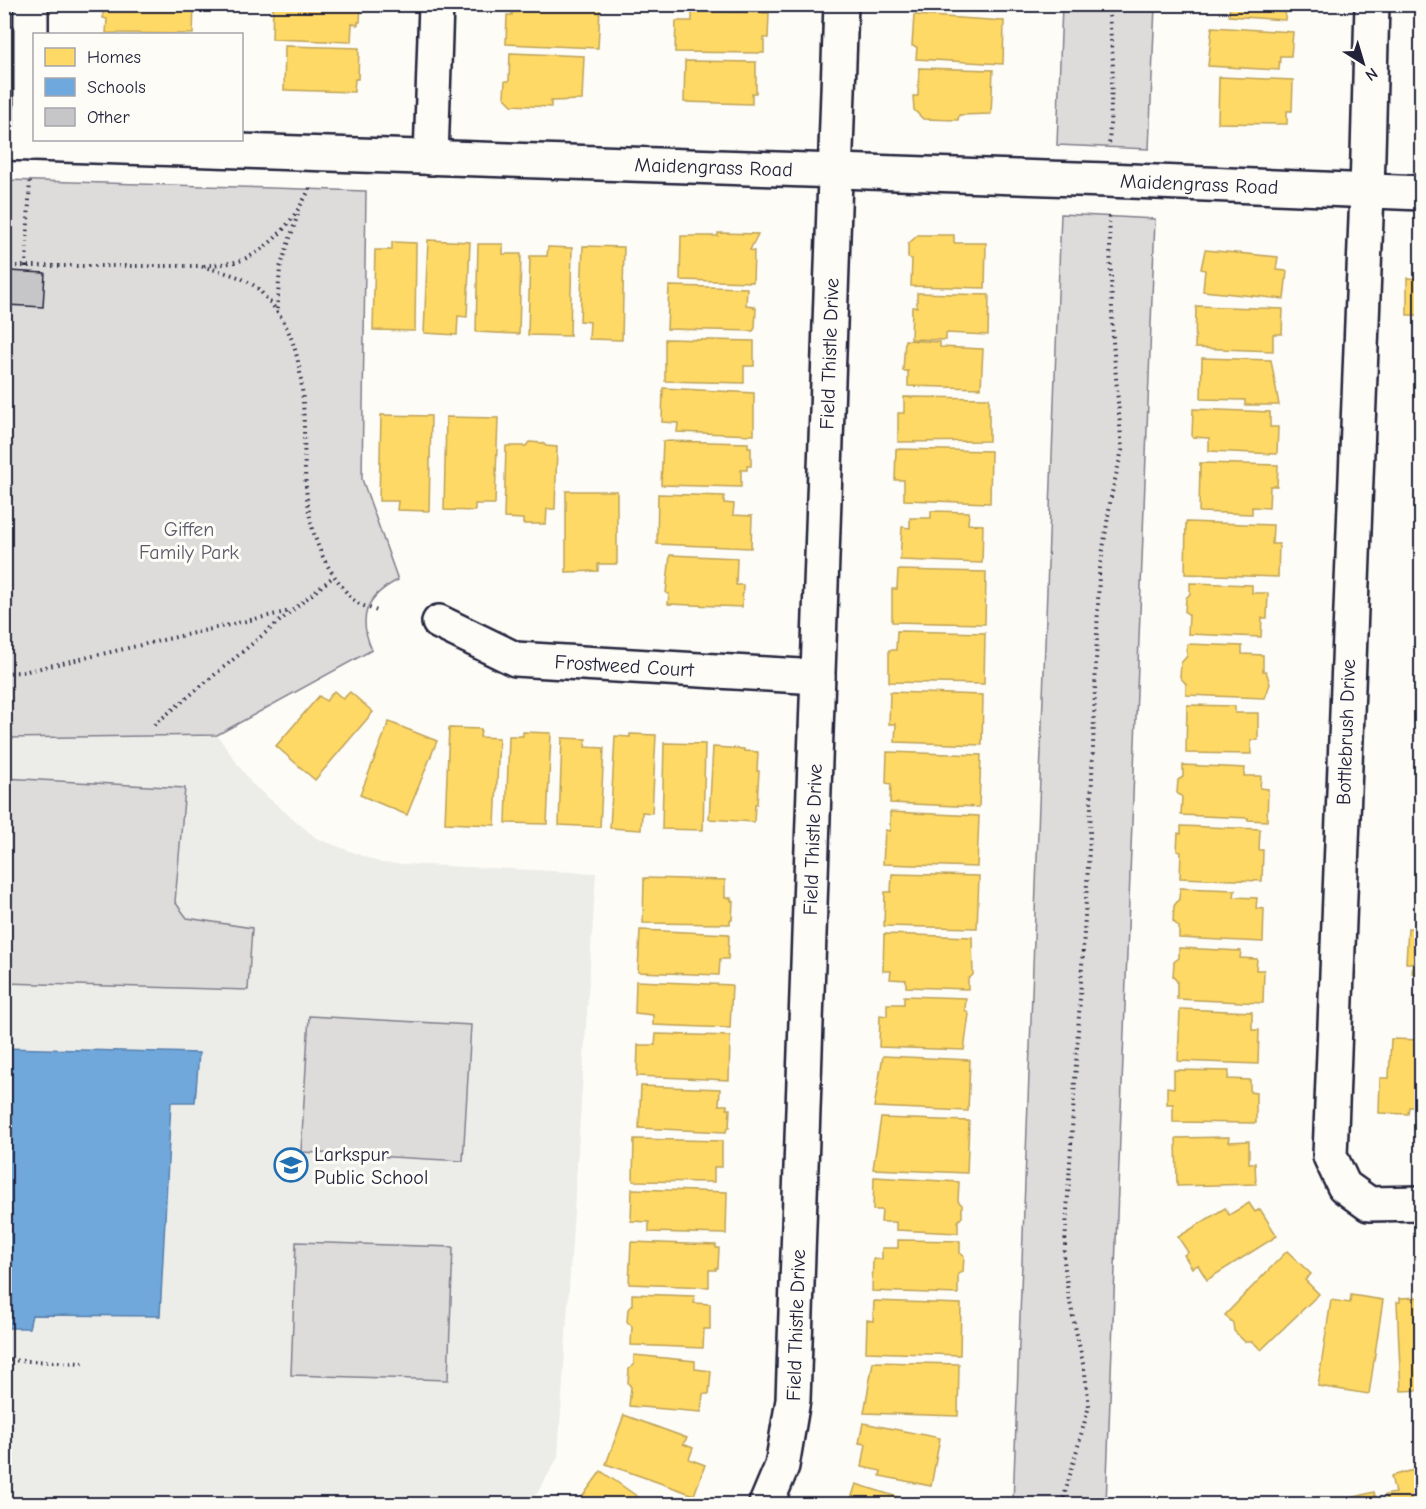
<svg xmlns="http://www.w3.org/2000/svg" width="1426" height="1509" viewBox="0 0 1426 1509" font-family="'Comic Neue',sans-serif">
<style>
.built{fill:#ecece9}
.green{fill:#dddcdb;stroke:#807f8b;stroke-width:1.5}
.homes{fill:#ffd966;stroke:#bda259;stroke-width:1.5}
.schools{fill:#6fa8dc;stroke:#5880ac;stroke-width:1.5}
.building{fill:#c6c6c8;stroke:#22223b;stroke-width:1.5}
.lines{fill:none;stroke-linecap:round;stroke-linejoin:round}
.minor-casing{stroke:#22223b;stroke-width:38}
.path{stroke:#22223b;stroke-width:4;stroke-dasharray:1.5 4.5;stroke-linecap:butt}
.minor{stroke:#fdfcf7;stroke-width:33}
.labels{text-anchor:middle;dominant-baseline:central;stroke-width:6;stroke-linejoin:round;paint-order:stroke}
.street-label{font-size:20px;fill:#22223b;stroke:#fdfcf7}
.park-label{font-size:20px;fill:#5a5a6b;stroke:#fdfcf7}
.poi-label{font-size:20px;fill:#22223b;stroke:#fdfcf7;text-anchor:start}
</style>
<rect width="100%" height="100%" fill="#fdfcf7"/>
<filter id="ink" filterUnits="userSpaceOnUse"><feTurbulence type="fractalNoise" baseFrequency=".0167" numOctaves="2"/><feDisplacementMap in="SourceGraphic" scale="12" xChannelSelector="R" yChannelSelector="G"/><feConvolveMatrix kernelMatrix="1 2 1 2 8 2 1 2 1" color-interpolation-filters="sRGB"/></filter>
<g filter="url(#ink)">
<polygon class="built" points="217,735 252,784 316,838 381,863 596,873 558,1457 537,1494 517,1504 5,1504 4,738"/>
<g class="green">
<polygon points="1062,5 1155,5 1149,149 1057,145"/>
<path d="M 5,180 L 366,191 L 362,479 L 398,580 C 366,596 357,617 372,650 L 217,735 L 5,738 Z"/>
<polygon points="1061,214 1155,219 1106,1504 1013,1504"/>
<polygon points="4,778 185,788 175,902 187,918 252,928 248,990 5,983"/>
<polygon points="309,1016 471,1025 463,1161 301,1152"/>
<polygon points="296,1242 453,1247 448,1380 291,1375"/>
</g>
<g class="homes">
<polygon points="103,4 194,4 193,34 106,33 107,19 103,18"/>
<polygon points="273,4 361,4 360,22 358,22 358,25 352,24 351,42 272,39"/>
<polygon points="512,4 600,8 598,48 506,44 507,15 512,15"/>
<polygon points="912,4 1003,4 1003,11 945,10 945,13 912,12"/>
<polygon points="1230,4 1286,4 1285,20 1229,16"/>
<polygon points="692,11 769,13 768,38 764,38 764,53 675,52 676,21 692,21"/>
<polygon points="914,15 1004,21 1003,64 916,59 917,47 912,46"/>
<polygon points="1212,27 1293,32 1291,56 1280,56 1279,70 1208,66"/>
<polygon points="285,46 359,48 358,79 355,79 354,92 284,90"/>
<polygon points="510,53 584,56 582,100 551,101 551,107 512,105 504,97 505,81 509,81"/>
<polygon points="685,61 756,62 756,93 752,93 752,104 684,102"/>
<polygon points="919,68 993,70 991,114 959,115 958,120 923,119 914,110 913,96 918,96"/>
<polygon points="1219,77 1293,80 1292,111 1287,111 1287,124 1218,123"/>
<polygon points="718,233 758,234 750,250 754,251 753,282 680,280 681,236 718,236"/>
<polygon points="918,235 954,235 954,243 986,243 985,288 911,286 912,259 908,258 908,244"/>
<polygon points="428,240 470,242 467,317 458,316 457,335 424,333"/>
<polygon points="392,242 416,243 415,331 373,330 375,250 392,250"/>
<polygon points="478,244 503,244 503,254 521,254 519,334 476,332"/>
<polygon points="583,246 624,247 622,340 589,339 590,322 580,321"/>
<polygon points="548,247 572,248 570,336 528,335 530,256 547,256"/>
<polygon points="1205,250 1278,257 1276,270 1287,271 1284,299 1203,291 1205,270 1201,269"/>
<polygon points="1407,278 1422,279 1422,354 1417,354 1418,315 1407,315"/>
<polygon points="669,286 747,288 746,305 754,306 754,308 756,308 755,328 753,331 667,329"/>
<polygon points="917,293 989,295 988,335 946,333 946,340 911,339 912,307 917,307"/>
<polygon points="1196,306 1283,309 1282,334 1273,334 1273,351 1195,348"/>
<polygon points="665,339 754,341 754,366 744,366 744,383 665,381"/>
<polygon points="905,340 940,342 940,347 983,349 981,388 908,386 908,371 903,371"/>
<polygon points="1202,358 1271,360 1279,405 1245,405 1245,400 1201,399"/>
<polygon points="663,388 754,393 754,435 677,432 678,423 662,422"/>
<polygon points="904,397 989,398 989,441 898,442 898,413 904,413"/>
<polygon points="1193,409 1270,412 1270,427 1278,427 1277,454 1209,451 1209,438 1192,437"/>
<polygon points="381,415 431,416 429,511 397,510 398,501 379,501"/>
<polygon points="446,417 498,418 495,504 475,504 475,511 444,510"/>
<polygon points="663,441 748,443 748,447 751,447 751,466 747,466 747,470 741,470 741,487 661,485"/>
<polygon points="529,442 543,443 546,446 557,447 555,509 547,509 546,524 523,524 523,519 504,518 506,446 526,446"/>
<polygon points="896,449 991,451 990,503 904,500 904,480 895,480"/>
<polygon points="1200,463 1278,465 1277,486 1270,486 1269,508 1252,507 1252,514 1199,512"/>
<polygon points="566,491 617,491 617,564 598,564 598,571 566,572"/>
<polygon points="658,494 724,496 724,503 734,504 733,515 752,516 751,548 657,544"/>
<polygon points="931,511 969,512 968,524 983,525 982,563 900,560 902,527 910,528 910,518 931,518"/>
<polygon points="1186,522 1273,525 1272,544 1279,544 1278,577 1185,574"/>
<polygon points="670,555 737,558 736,585 743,585 742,607 668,604 669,594 666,593"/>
<polygon points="898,570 986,572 985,624 892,622 892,589 897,589"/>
<polygon points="1190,583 1252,585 1252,593 1268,593 1267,618 1262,618 1261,637 1188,634 1189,615 1185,612 1186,598 1190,594"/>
<polygon points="897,631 985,633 984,684 889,682 889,650 896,650"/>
<polygon points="1187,644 1242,646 1242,654 1263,655 1263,671 1266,671 1270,684 1265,698 1186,695 1186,684 1180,677 1181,663 1187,656"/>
<polygon points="334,691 343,699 350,692 373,712 315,780 276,746 319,696 326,701"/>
<polygon points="890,692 983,695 982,745 895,742 896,724 889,724"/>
<polygon points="1187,705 1235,706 1235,713 1258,713 1258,740 1251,740 1251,754 1186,753"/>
<polygon points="389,722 437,741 407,815 360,795"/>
<polygon points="449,728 481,729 480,737 499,738 495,825 445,823"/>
<polygon points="523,732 551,733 547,824 506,823 509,736 523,736"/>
<polygon points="630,734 656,735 652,813 642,812 641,830 610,828 615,736 630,737"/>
<polygon points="562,738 586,739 585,747 604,748 600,827 559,825"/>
<polygon points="664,743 705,744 703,830 662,829"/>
<polygon points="713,747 744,749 744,751 758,752 757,771 759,771 757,804 755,804 754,822 709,819"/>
<polygon points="887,752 981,755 979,807 890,803 891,784 886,783"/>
<polygon points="1183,765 1245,768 1244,776 1261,776 1260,788 1268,789 1267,821 1248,820 1248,818 1181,815 1182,797 1177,793 1178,780 1183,777"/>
<polygon points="890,812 979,816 977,867 883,864 885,830 890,831"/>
<polygon points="1181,826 1260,829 1259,850 1263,850 1262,881 1180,878 1181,852 1177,851 1178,833 1181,834"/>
<polygon points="1415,869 1422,869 1422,911 1419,911 1420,897 1414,896"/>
<polygon points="892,874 979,876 977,928 884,926 885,892 891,892"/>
<polygon points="644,878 725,880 725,898 731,898 731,901 733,901 732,920 730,920 730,924 643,923"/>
<polygon points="1180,888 1235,890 1234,897 1257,898 1256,908 1264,909 1263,942 1179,938 1179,927 1173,921 1174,906 1179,899"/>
<polygon points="1408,928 1422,929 1422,974 1412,973 1413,963 1406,963"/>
<polygon points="640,930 729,934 728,959 720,959 719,975 638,972"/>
<polygon points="884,934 972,937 973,975 968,979 968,989 906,987 906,980 890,979 891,971 883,971"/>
<polygon points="1179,948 1241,951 1240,958 1257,959 1256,970 1264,970 1263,1003 1177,999 1177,981 1173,977 1174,962 1179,958"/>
<polygon points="636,981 732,985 730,1028 653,1025 653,1015 635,1013"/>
<polygon points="904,996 966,998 965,1010 969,1014 964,1050 879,1047 880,1015 887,1016 887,1004 904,1004"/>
<polygon points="1180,1009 1252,1012 1252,1030 1259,1030 1258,1064 1178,1061"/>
<polygon points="656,1034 730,1036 729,1080 637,1076 638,1045 655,1045"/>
<polygon points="1391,1039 1422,1040 1422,1107 1409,1107 1408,1114 1379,1113 1380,1078 1389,1078"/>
<polygon points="883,1056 970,1060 968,1111 874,1107"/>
<polygon points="1174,1070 1229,1071 1228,1079 1250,1080 1250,1092 1256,1093 1256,1123 1173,1122 1173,1104 1167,1104 1167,1087 1174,1088"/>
<polygon points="641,1086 720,1089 719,1105 727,1105 727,1109 730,1109 729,1128 727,1128 726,1132 639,1128"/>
<polygon points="881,1118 969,1121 967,1173 873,1169"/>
<polygon points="1229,1137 1228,1142 1249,1141 1249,1163 1255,1163 1256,1184 1177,1186 1176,1138"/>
<polygon points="634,1139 722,1141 722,1167 714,1167 714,1182 633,1181"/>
<polygon points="874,1177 959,1182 958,1201 962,1205 962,1217 958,1221 958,1233 896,1230 896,1222 881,1222 882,1210 873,1210"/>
<polygon points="632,1189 727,1192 726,1234 649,1232 649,1222 631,1221"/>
<polygon points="1249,1203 1255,1212 1260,1209 1277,1236 1207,1280 1198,1265 1192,1268 1184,1255 1188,1252 1178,1237 1225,1208 1229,1215"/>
<polygon points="898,1240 960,1241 960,1253 964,1256 963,1272 958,1274 958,1294 872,1291 873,1259 882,1259 882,1248 898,1248"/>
<polygon points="631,1242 716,1245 716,1248 719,1248 718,1268 715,1268 716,1270 709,1270 709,1287 629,1284"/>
<polygon points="1287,1251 1311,1274 1305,1280 1319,1294 1261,1350 1253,1342 1245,1342 1234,1331 1233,1323 1225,1315"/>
<polygon points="632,1294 694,1296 694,1303 710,1304 710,1329 704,1329 703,1348 631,1345 632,1326 627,1322 628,1309 632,1305"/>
<polygon points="1351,1295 1383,1300 1369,1394 1318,1386 1331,1300 1350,1303"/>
<polygon points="1422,1297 1422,1390 1401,1391 1397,1302 1400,1302 1400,1298"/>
<polygon points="874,1301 961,1304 960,1355 866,1352 867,1320 873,1321"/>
<polygon points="634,1355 695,1361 695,1369 711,1371 709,1394 703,1394 701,1412 629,1406 631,1387 628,1383 629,1369 634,1365"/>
<polygon points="873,1362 959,1364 958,1416 864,1413"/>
<polygon points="624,1415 687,1438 683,1444 693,1448 689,1459 705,1465 694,1495 606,1464"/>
<polygon points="863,1423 940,1438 931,1486 880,1476 881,1471 862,1467 866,1444 859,1443"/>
<polygon points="1421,1468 1422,1504 1388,1504 1385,1495 1395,1493 1391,1476"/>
<polygon points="601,1471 648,1504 577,1504"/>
<polygon points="856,1484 920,1504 844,1504 845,1501 850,1502"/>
<polygon points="1374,1492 1377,1504 1334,1504 1333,1503"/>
</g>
<polygon class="schools" points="4,1048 199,1053 195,1102 171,1102 160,1316 32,1315 29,1328 4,1328"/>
<polygon class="building" points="9,271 45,273 43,307 7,305"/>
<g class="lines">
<g class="minor-casing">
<g id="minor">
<polyline points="1372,4 1367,192 1330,1156 1344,1186 1369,1204 1422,1203"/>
<path id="s1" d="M 4,143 L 1107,180 L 1422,193"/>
<polyline points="31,144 31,4"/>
<polyline points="431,158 436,4"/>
<path id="s2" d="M 439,622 L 515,659 L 818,677"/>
<path id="s3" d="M 766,1504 L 782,1466 L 793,1400 L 841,4"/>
</g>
</g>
<g class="path">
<polyline points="1108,4 1113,61 1109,147"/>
<path d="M 4,266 L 200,266 C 218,271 241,275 256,287 C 260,290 264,296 268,300 C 335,374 275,495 335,577 C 341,585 348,596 356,602 C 362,606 370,608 377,611"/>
<path d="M 204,266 C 216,264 231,264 242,260 C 275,246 296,217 311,186"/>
<polyline points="26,267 30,178"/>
<polyline points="277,309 280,268 298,214"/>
<polyline points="4,673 23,672 290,611"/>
<polyline points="154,725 334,576"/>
<polyline points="4,1360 83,1363"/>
<polyline points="1062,1504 1089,1406 1085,1373 1068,1293 1064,1261 1090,834 1099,575 1111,497 1122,450 1113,341 1109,212"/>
</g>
<use href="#minor" class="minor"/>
</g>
</g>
<defs>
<g id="school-ring" transform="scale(1.725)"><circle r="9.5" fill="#fdfcf7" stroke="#1f6fb2" stroke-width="1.5"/><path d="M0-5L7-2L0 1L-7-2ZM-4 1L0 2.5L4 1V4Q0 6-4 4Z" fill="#1f6fb2"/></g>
</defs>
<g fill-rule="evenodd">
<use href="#school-ring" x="291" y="1165"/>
</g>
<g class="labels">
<g class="street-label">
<text stroke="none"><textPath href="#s1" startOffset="710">Maidengrass Road</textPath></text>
<text stroke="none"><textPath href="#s1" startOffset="1196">Maidengrass Road</textPath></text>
<text stroke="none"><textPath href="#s3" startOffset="1155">Field Thistle Drive</textPath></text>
<text stroke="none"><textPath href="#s2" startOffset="194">Frostweed Court</textPath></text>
<text transform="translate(1346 732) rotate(-88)">Bottlebrush Drive</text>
<text stroke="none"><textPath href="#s3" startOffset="669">Field Thistle Drive</textPath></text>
<text stroke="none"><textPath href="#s3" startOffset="183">Field Thistle Drive</textPath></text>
</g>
<g class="park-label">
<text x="189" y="529">Giffen<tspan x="189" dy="23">Family Park</tspan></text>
</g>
<g class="poi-label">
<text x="314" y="1154">Larkspur<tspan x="314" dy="23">Public School</tspan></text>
</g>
</g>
<rect width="1426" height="1509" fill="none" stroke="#fdfcf7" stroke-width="24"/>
<rect x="12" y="12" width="1402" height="1485" fill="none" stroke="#22223b" stroke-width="2" filter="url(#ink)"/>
<rect x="33" y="33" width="210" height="108" fill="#fdfcf7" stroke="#a5a5ac" stroke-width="1.5"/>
<rect x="45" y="48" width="30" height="18" fill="#ffd966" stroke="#a5a5ac" stroke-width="1.5"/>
<text x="87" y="63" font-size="18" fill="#22223b">Homes</text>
<rect x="45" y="78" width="30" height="18" fill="#6fa8dc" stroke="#a5a5ac" stroke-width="1.5"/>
<text x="87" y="93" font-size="18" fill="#22223b">Schools</text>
<rect x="45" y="108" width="30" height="18" fill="#c6c6c8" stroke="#a5a5ac" stroke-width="1.5"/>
<text x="87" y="123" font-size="18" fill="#22223b">Other</text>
<g transform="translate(1363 63) rotate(143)" stroke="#fdfcf7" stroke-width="4.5" paint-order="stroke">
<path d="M0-4.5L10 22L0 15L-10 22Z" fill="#22223b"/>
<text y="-9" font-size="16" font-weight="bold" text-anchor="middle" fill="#22223b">N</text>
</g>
</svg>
